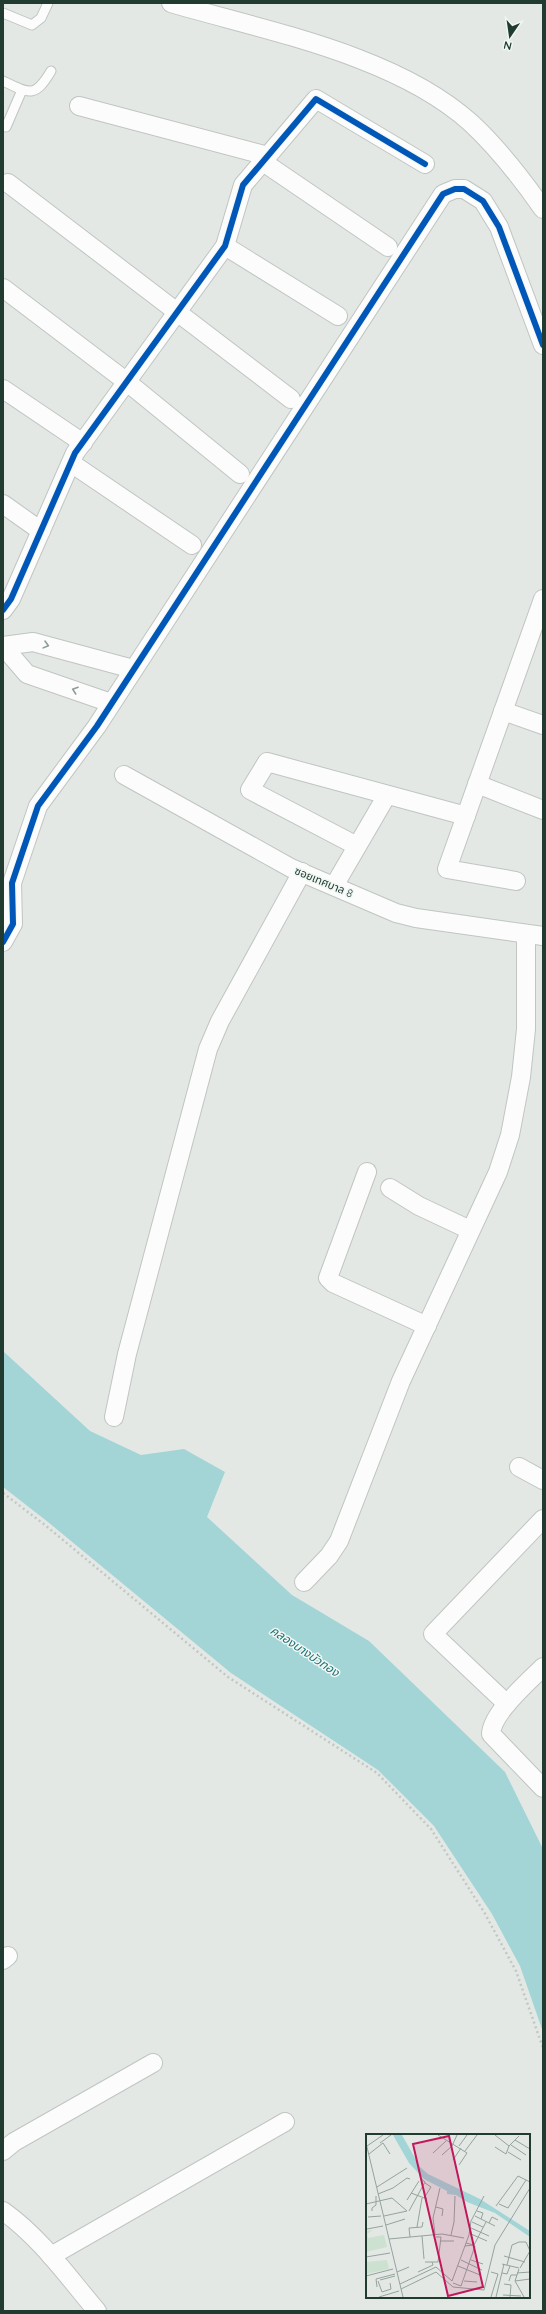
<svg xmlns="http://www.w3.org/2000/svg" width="546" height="2314" viewBox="0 0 546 2314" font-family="Quicksand,'Noto Sans Thai',sans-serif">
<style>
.water{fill:#a3d4d6}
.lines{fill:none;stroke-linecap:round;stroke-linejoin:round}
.service-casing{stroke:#c0c5c2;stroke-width:11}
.minor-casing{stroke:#c0c5c2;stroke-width:20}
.path{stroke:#c0c8c5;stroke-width:2.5;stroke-dasharray:2 3;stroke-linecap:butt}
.service{stroke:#fbfcfb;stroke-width:9}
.minor{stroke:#fbfcfb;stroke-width:18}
.cycleway-casing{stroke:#f0f7f3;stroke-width:8}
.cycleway{stroke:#0057b8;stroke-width:6}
.oneway{stroke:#8e9c96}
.labels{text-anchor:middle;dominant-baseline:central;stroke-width:3;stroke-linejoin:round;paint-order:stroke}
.street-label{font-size:11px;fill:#213b31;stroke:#f0f7f3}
.water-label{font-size:12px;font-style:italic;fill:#1c7076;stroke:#f0f7f3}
.inset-road{fill:none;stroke:#95a39d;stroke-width:1}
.view{fill:#c2185b;fill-opacity:0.15;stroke:#c2185b;stroke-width:2}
.inset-edge{fill:none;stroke:#213b31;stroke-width:2}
</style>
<rect width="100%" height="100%" fill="#e3e8e5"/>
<polygon class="water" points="3,1351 90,1431 141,1455 184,1449 225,1472 207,1517 292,1595 369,1641 505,1772 543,1849 543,2032 520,1966 492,1914 434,1826 378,1770 231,1673 48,1522 3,1487"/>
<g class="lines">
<g class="service-casing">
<g id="service">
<polyline points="3,13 32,25 41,18 48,3"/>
<path d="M 3,81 C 30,94 35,98 51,71"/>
<polyline points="6,127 22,90"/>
</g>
</g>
<g class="minor-casing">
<g id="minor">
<path d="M 171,3 C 266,31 396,55 471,123 C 498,148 522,179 543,209"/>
<polyline points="79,106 268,156"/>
<polyline points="263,162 388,247"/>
<polyline points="8,183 291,399"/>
<polyline points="225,246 338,316"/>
<polyline points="3,288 127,382 240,474"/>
<polyline points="3,389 83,443"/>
<polyline points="71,463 192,545"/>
<polyline points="3,504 41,531"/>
<polyline points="3,610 11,599 75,453 225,246 243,185 316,99 425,164"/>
<polyline points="111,703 27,674 3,646 33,642 133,669"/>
<polyline points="503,711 543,725"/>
<polyline points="124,775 291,868 396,913 416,918 543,936"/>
<polyline points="477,784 543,810"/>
<polyline points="357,846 250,790 267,762 466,816"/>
<polyline points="516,881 447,869 543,599"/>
<polyline points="334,886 387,795"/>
<polyline points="3,942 13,924 12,883 38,806 97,726 443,194 455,189 464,189 483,201 499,227 543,345"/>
<polyline points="367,1172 328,1278 333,1283 427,1326"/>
<polyline points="390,1188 419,1206 470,1230"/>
<polyline points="114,1417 127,1354 208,1049 220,1021 302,872"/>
<polyline points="519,1467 543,1480"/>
<polyline points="304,1582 329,1556 339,1541 401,1381 498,1172 510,1135 521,1077 526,1029 526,935"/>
<path d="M 543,1667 C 528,1682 492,1713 491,1734 L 543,1788"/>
<polyline points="507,1704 433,1634 543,1519"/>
<polyline points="3,1960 8,1956"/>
<polyline points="3,2151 14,2142 153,2063"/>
<path d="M 3,2211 C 40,2237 68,2277 97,2311"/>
<polyline points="51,2256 285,2122"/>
</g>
</g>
<polyline class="path" points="3,1493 45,1525 228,1677 377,1773 431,1829 484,1912 516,1971 543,2048"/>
<use href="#service" class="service"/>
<use href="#minor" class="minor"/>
<g class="cycleway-casing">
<g id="cycleway">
<polyline points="3,610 11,599 75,453 225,246 243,185 316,99 425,164"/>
<polyline points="3,942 13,924 12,883 38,806 97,726 443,194 455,189 464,189 483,201 499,227 543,345"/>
</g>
</g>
<use href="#cycleway" class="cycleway"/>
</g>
<defs><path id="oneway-chevron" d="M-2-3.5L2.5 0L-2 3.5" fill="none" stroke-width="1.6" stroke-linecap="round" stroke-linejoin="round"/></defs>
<g class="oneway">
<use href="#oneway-chevron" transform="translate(46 645) rotate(15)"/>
<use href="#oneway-chevron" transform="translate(75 690) rotate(-161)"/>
</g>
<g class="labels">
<g class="street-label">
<text transform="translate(324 882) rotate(23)">ซอยเทศบาล 8</text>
</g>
<g class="water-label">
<text transform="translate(305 1651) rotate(34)">คลองบางบัวทอง</text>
</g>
</g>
<g transform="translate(366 2134)">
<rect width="164" height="164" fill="#e3e8e5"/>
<path d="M 7,96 L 1,100 L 2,104 L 18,101 L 21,113 L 0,118 L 0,97 ZM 21,126 L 23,135 L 0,140 L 0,128 Z" fill="#cce1d0"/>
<path d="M 27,1 L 36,1 L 54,33 L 62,40 L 114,65 L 164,97 L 164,103 L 129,79 L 101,68 L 90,61 L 81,60 L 81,57 L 58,45 L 43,29 Z" fill="#a3d4d6"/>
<path class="inset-road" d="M 72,1 L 101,19 L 93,31M 129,1 L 143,12M 149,6 L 164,15M 0,9 L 37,163M 14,9 L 25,1M 145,11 L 160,21M 1,12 L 17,1M 93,12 L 101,1M 129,13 L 140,20 L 143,12 L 153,2M 99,17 L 111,1M 142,18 L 155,26M 67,19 L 80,7M 3,20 L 17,9 L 24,20M 76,21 L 86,12 L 91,1M 87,26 L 95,14M 11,53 L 41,34M 45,59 L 61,65M 12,60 L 27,54 L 41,44 L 44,45M 58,64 L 65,53 L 59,49M 41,66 L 53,47M 0,70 L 26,64 L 41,77 L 18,82M 133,70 L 142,74 L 160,46M 130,72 L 152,42 L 164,48M 70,73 L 77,75 L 76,82M 6,77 L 6,74 L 10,71 L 10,62M 43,77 L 59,48 L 54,44M 111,77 L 117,79 L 115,85M 109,82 L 129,92M 2,83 L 15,82M 106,88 L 117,93M 123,89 L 126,83 L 132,86M 20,91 L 39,85M 51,93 L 56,64M 105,94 L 123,102M 1,95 L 17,92M 69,100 L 67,84 L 74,54M 105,100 L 121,107M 85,101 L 88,88 L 89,62M 56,102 L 58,125M 44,103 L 43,94 L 56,93 L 57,88M 23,105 L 76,100 L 98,104M 75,107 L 88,107M 108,111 L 120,88M 99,112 L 108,111 L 100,109M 138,122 L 159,128M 0,123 L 24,119M 95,126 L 116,136M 105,126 L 117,130M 66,128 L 72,128 L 75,103 L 70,103M 136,130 L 153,134M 141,131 L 146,111 L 153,108 L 160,108 L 164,117 L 154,134M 92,132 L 114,141M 153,135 L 149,147 L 158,163M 31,138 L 43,133M 52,138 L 67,131 L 66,128 L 59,128M 125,138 L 132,140 L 125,163M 136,139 L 141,140 L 144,132M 151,139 L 164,138M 0,142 L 27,135M 14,146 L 29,142M 12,147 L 16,158 L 25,155 L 24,149M 98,147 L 111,148M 143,147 L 145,141 L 151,141M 149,147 L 164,145M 87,149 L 95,152 L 109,112M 34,150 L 70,133 L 86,147 L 103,101 L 105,87 L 118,62M 138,150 L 145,151 L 144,163M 11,153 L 10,145 L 29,140M 35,155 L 70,138 L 87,153 L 118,156 L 129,111 L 164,54M 137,161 L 155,162M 13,163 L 33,157M 130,163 L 138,130"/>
<path class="view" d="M 83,2 L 117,153 L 82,162 L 47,10 Z"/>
<rect width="164" height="164" class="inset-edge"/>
</g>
<rect width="546" height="2314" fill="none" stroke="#213b31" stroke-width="8"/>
<g transform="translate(510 36) rotate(193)" stroke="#f0f7f3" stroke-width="3" paint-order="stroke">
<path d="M0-3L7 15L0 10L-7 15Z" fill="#213b31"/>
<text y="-6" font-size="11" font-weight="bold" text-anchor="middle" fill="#213b31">N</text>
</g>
</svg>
